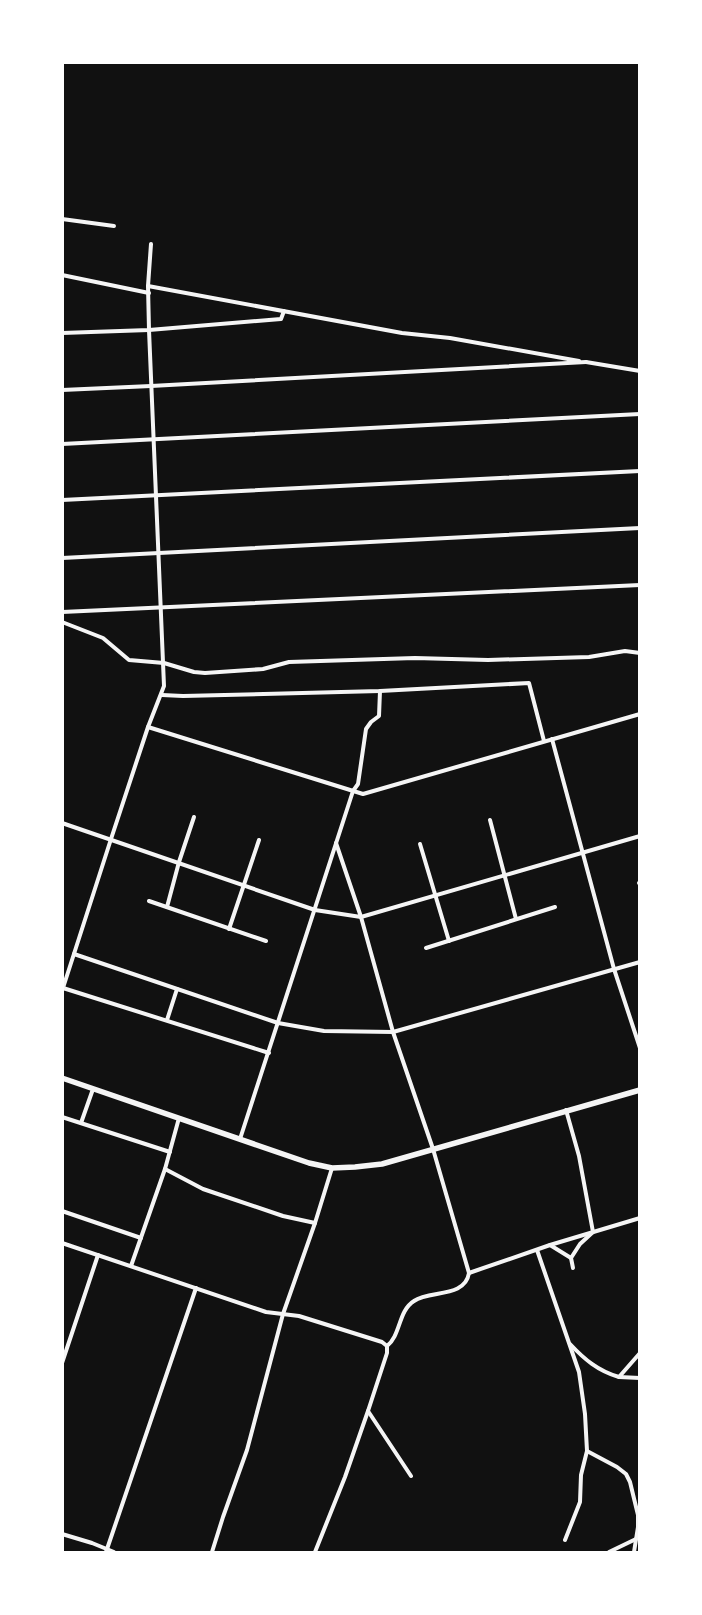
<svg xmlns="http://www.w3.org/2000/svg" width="702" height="1615" viewBox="0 0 702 1615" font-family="Commissioner,sans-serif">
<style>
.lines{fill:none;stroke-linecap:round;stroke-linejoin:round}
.minor{stroke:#f5f5f5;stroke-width:4}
.primary{stroke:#f5f5f5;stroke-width:5.5}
</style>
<rect width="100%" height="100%" fill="#111"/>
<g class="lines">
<g class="minor">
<polyline points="62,219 114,226"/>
<polyline points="62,275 149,293"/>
<polyline points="148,286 402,333 450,338 579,361"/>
<polyline points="62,333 149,330 281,319 284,311"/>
<polyline points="586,362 640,371"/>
<polyline points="62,390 151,386 586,362"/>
<polyline points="62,444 640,414"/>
<polyline points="62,500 640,471"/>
<polyline points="62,558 640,528"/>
<polyline points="62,612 640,585"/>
<polyline points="62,622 103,638 129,660 164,663 194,672 205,673 263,669 289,662 415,658 488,660 589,657 625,651 640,653"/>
<polyline points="162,695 183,696 380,691 529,683 544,741"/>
<polyline points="148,727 363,794 640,714"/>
<polyline points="552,739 614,969 640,1048"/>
<polyline points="490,820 516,919"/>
<polyline points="62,823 315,910 361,917 640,836"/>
<path d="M 336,843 L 361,917 L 393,1032 L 433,1149 L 469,1273 C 465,1298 430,1290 414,1301 C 398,1311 401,1335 387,1346"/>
<polyline points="420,844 449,941"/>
<polyline points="639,883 640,882"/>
<polyline points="149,901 266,941"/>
<polyline points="167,907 179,862 194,817"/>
<polyline points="229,929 259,840"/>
<polyline points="426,948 555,907"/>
<polyline points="74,954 278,1023 324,1031 393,1032 640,962"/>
<polyline points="63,988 269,1053"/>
<polyline points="62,991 111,839 148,727 164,686 149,330 148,286 151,244"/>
<polyline points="167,1020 177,989"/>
<polyline points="566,1110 579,1156 593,1232 580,1244 571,1258 573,1268"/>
<polyline points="62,1117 170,1152"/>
<polyline points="81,1123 93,1089"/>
<polyline points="240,1139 353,791 358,784 366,729 371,722 379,716 380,691"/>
<polyline points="165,1169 203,1189 283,1216 315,1223"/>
<polyline points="62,1211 141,1238"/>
<polyline points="62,1243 266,1312 299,1316 382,1342 387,1346 387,1353 368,1411 411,1476"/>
<polyline points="550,1245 571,1258"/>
<polyline points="537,1250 579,1372 585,1414 587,1451 617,1467 626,1474 630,1482 638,1515 638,1527 634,1552"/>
<polyline points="131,1266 165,1169 179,1118"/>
<polyline points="469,1273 550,1245 640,1218"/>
<path d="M 570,1344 C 584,1359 598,1371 619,1377"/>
<polyline points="640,1353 619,1377 640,1378"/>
<polyline points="62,1363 98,1255"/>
<polyline points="62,1534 92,1543 114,1552"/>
<polyline points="565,1540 580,1502 581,1475 587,1451"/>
<polyline points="106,1552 196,1288"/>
<polyline points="212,1552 223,1517 247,1450 283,1314 315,1223 332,1168"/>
<polyline points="315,1552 345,1477 368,1411"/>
<polyline points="609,1552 636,1539"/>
</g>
<polyline class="primary" points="62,1078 309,1163 332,1168 355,1167 382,1164 640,1090"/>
</g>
<rect width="702" height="1615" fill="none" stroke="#ffffff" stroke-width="128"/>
</svg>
